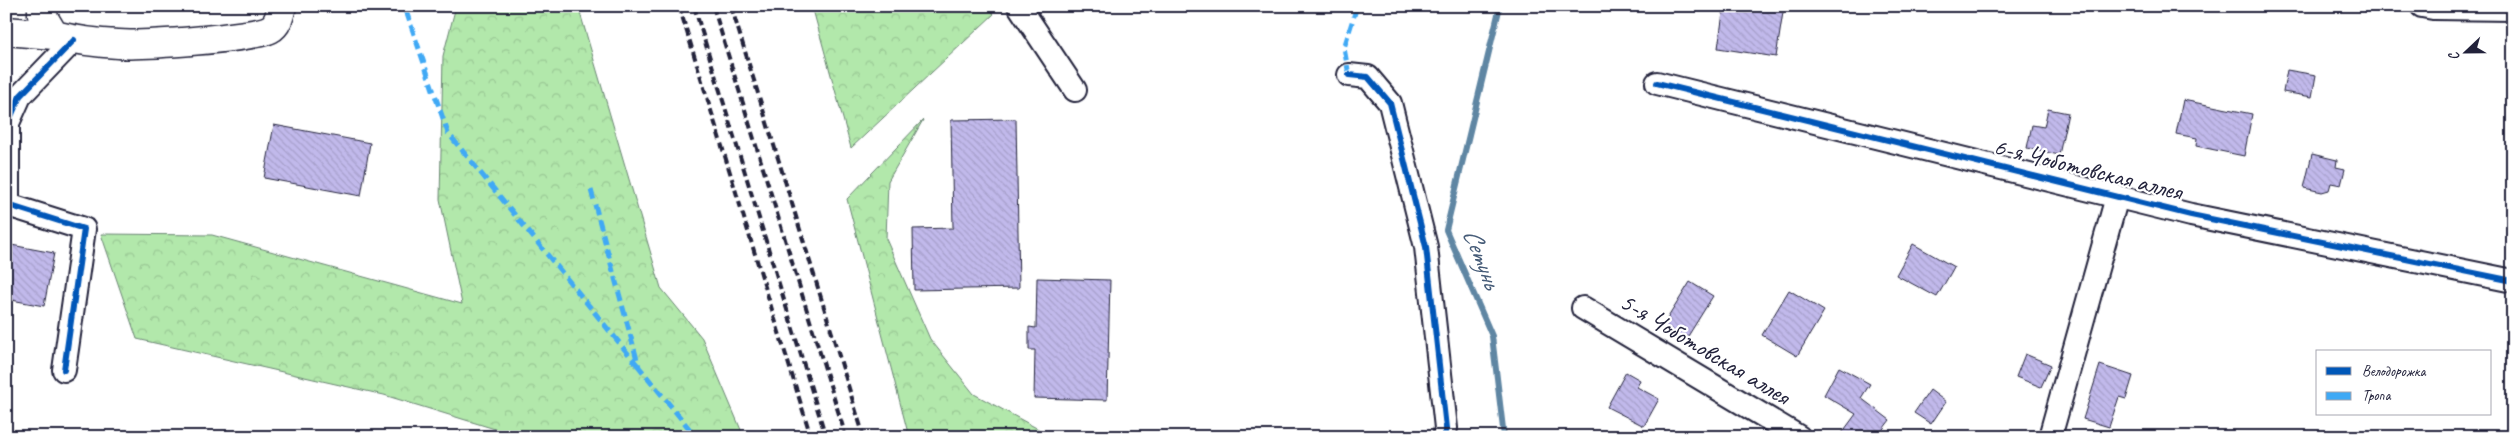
<svg xmlns="http://www.w3.org/2000/svg" width="2519" height="443" viewBox="0 0 2519 443" font-family="Caveat,sans-serif">
<style>
.forest{fill:url(#forest-crowns);stroke:#6a8573}
.lines{fill:none;stroke-linecap:round;stroke-linejoin:round}
.stream{stroke:#5f86a3;stroke-width:6}
.building{fill:url(#building-back-hatch);stroke:#22223b}
.street-casing{stroke:#22223b;stroke-width:26}
.secondary-casing{stroke:#22223b;stroke-width:31}
.street{stroke:#fff;stroke-width:22}
.secondary{stroke:#fff;stroke-width:28}
.rail{stroke:#22223b;stroke-width:4;stroke-dasharray:8 4;stroke-linecap:butt}
.quiet{stroke:#3fa9f5;stroke-width:5;stroke-dasharray:10 5;stroke-linecap:butt}
.cycleway-casing{stroke:#fff;stroke-width:9}
.cycleway{stroke:#0057b8;stroke-width:6}
.labels{text-anchor:middle;dominant-baseline:central;stroke-width:4.5;stroke-linejoin:round;paint-order:stroke}
.street-label{font-size:25px;fill:#22223b;stroke:#fff}
.water-label{font-size:26px;font-style:italic;fill:#465c78;stroke:#fff}
</style>
<defs>
<pattern id="forest-crowns" width="20" height="18" patternUnits="userSpaceOnUse" patternTransform="scale(1.25)"><rect width="20" height="18" fill="#b2e8ab"/><path d="M2 6a3 3 0 1 1 6 0M12 15a3 3 0 1 1 6 0" fill="none" stroke="#99c794"/></pattern>
<pattern id="building-back-hatch" width="6" height="6" patternUnits="userSpaceOnUse" patternTransform="scale(1.25)"><rect width="6" height="6" fill="#c1b9eb"/><path d="M-1 5l2 2M0 0l6 6M5-1l2 2" fill="none" stroke="#a69fca"/></pattern>
</defs>
<rect width="100%" height="100%" fill="#fff"/>
<filter id="ink" filterUnits="userSpaceOnUse"><feTurbulence type="fractalNoise" baseFrequency=".02" numOctaves="2"/><feDisplacementMap in="SourceGraphic" scale="10" xChannelSelector="R" yChannelSelector="G"/><feConvolveMatrix kernelMatrix="1 2 1 2 8 2 1 2 1" color-interpolation-filters="sRGB"/></filter>
<g filter="url(#ink)">
<g class="forest">
<polygon points="456,6 578,6 661,288 702,338 744,437 521,437 384,395 137,339 101,234 212,235 462,304 440,199 443,56"/>
<polygon points="812,6 986,6 994,14 851,148"/>
<polygon points="923,120 888,181 886,239 930,339 974,394 1053,437 909,437 847,199"/>
</g>
<g class="lines">
<polyline class="stream" points="1500,6 1446,230 1492,336 1504,437"/>
</g>
<g class="building">
<polygon points="1724,6 1784,6 1776,57 1718,48"/>
<polygon points="2287,70 2316,75 2312,97 2283,92"/>
<polygon points="2183,100 2252,114 2244,156 2196,146 2197,138 2176,134"/>
<polygon points="2048,109 2068,113 2059,155 2027,148 2032,125 2044,127"/>
<polygon points="1016,119 1019,288 914,290 913,229 953,228 951,120"/>
<polygon points="274,125 370,143 361,196 264,178"/>
<polygon points="2312,154 2337,160 2336,167 2345,169 2341,185 2331,183 2329,190 2322,192 2304,188"/>
<polygon points="6,244 54,253 44,306 6,299"/>
<polygon points="1913,244 1954,267 1937,297 1896,275"/>
<polygon points="1037,278 1110,280 1107,400 1034,398 1035,350 1029,350 1029,327 1036,328"/>
<polygon points="1690,282 1713,296 1685,341 1662,327"/>
<polygon points="1789,290 1824,311 1797,356 1762,335"/>
<polygon points="2025,354 2051,365 2041,387 2016,377"/>
<polygon points="2100,365 2133,376 2126,399 2119,397 2109,427 2083,419"/>
<polygon points="1839,367 1870,384 1861,398 1890,420 1877,437 1839,437 1856,414 1824,395"/>
<polygon points="1626,372 1640,380 1637,387 1659,399 1644,426 1607,407"/>
<polygon points="1930,390 1946,402 1931,424 1914,413"/>
</g>
<g class="lines">
<g class="street-casing">
<g id="street">
<polyline points="1019,6 1075,90"/>
<polyline points="2422,6 2433,8 2513,9"/>
<polyline points="1349,75 1368,77 1390,103 1426,247 1446,428 1444,437"/>
<polyline points="1657,83 2191,215 2513,281"/>
<polyline points="1583,308 1799,437"/>
<polyline points="64,370 84,229 8,205 8,123 20,96 74,40"/>
<polyline points="2050,437 2117,197"/>
</g>
</g>
<g class="secondary-casing">
<g id="secondary">
<path d="M 42,6 L 42,15 L 54,35 C 75,40 96,43 118,44 C 139,46 255,38 270,29 C 278,25 280,14 282,6"/>
<polyline points="6,31 54,35"/>
</g>
</g>
<use href="#street" class="street"/>
<use href="#secondary" class="secondary"/>
<g class="rail">
<polyline points="679,6 811,437"/>
<polyline points="694,6 826,437"/>
<polyline points="713,6 846,437"/>
<polyline points="731,6 864,437"/>
</g>
<g class="quiet">
<polyline points="406,11 448,133 639,367"/>
<polyline points="1349,75 1344,48 1357,6"/>
<polyline points="591,190 639,367 696,437"/>
</g>
<g class="cycleway-casing">
<g id="cycleway">
<polyline points="1349,75 1368,77 1390,103 1426,247 1446,428 1444,437"/>
<polyline points="1657,83 2191,215 2513,281"/>
<polyline points="64,370 84,229 8,205 8,123 20,96 74,40"/>
</g>
</g>
<use href="#cycleway" class="cycleway"/>
</g>
</g>
<g class="labels">
<g class="street-label">
<text transform="translate(2088 169) rotate(14)">6-я Чоботовская аллея</text>
<text transform="translate(1705 349) rotate(31)">5-я Чоботовская аллея</text>
</g>
<g class="water-label">
<text transform="translate(1482 258) rotate(69)">Сетунь</text>
</g>
</g>
<rect width="2519" height="443" fill="none" stroke="#fff" stroke-width="25"/>
<rect x="12" y="12" width="2494" height="418" fill="none" stroke="#22223b" stroke-width="2" filter="url(#ink)"/>
<rect x="2316" y="350" width="175" height="65" fill="#ffffff" stroke="#a7a7b1"/>
<rect x="2326" y="367" width="25" height="8" fill="#0057b8" stroke="#a7a7b1"/>
<text x="2362" y="376" font-size="15" fill="#22223b">Велодорожка</text>
<rect x="2326" y="392" width="25" height="8" fill="#3fa9f5" stroke="#a7a7b1"/>
<text x="2362" y="400" font-size="15" fill="#22223b">Тропа</text>
<g transform="translate(2466 52) rotate(248)" stroke="#ffffff" stroke-width="4" paint-order="stroke">
<path d="M0-4L9 19L0 12L-9 19Z" fill="#22223b"/>
<text y="-8" font-size="14" font-weight="bold" text-anchor="middle" fill="#22223b">С</text>
</g>
</svg>
